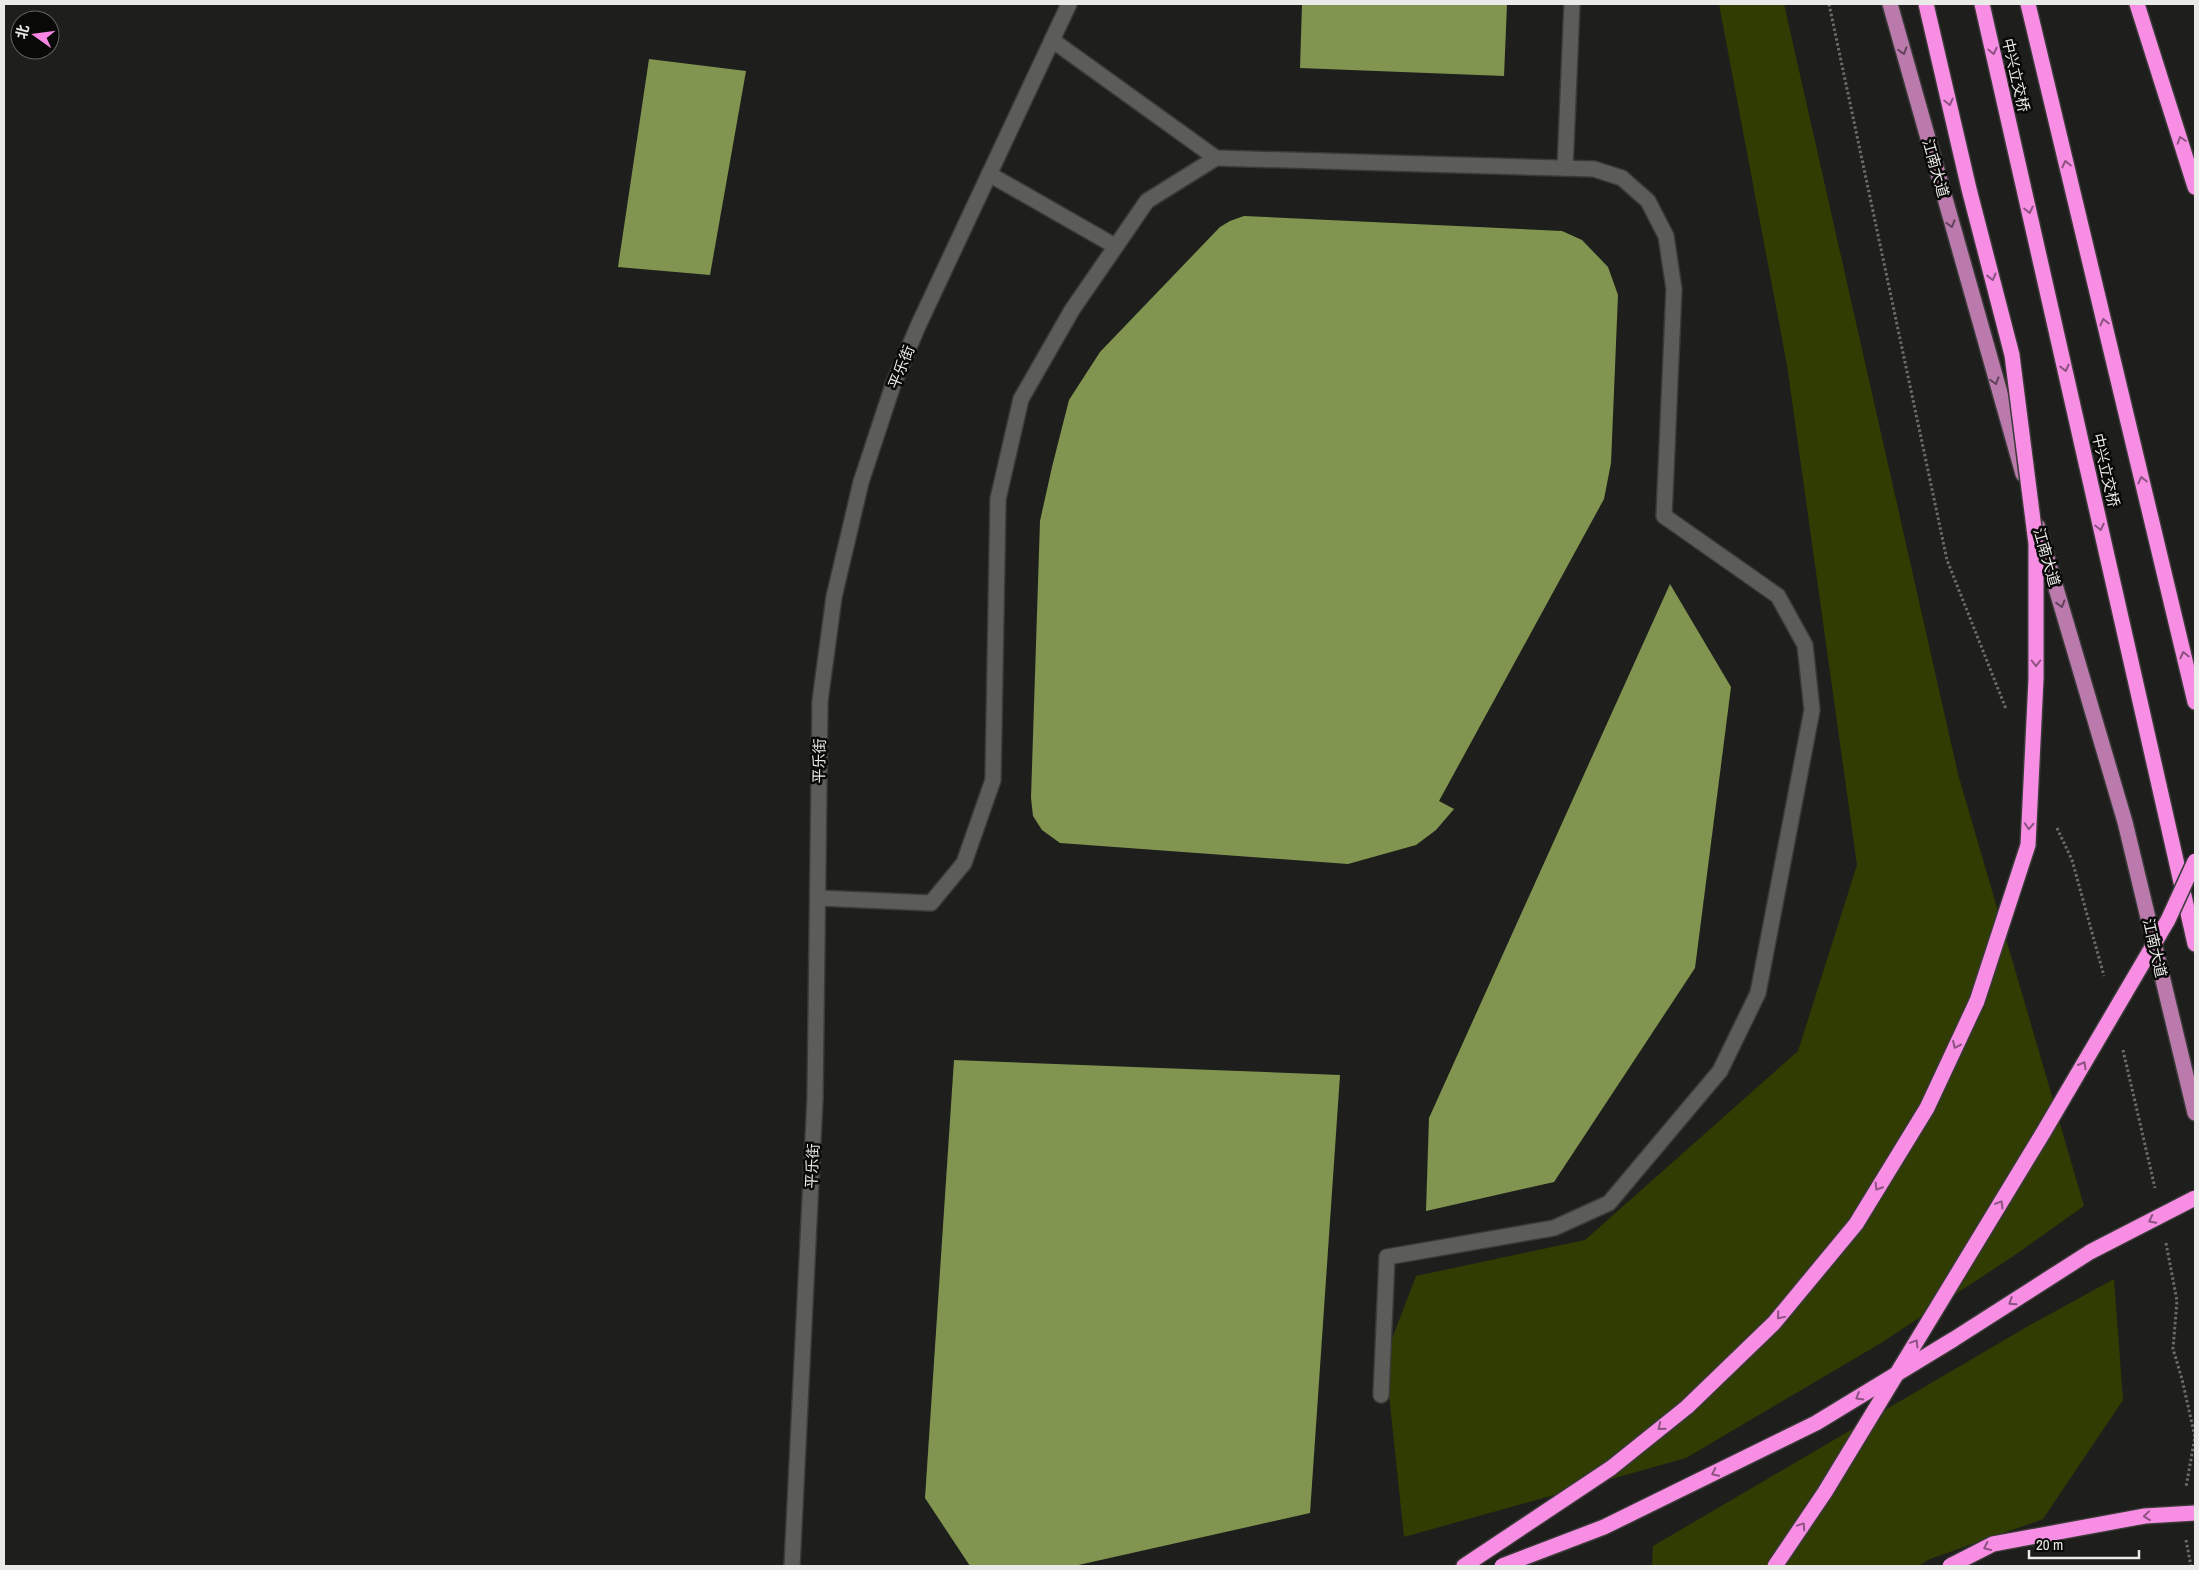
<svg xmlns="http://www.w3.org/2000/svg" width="2199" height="1570" viewBox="0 0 2199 1570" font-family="'Archivo Narrow','Noto Sans SC',sans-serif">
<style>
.green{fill:#303c01}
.building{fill:#829550}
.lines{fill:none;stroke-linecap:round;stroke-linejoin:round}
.minor-casing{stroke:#3a3a38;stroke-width:18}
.major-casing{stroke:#3a3a38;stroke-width:18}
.highway-casing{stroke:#3a3a38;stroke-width:18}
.path{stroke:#6c6c6a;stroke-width:3;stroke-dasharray:2.5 2.5;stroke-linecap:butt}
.minor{stroke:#5c5d59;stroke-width:15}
.major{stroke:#ba7aac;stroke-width:15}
.highway{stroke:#f88de4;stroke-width:15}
.highway-bridge-casing{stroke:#3a3a38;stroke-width:18;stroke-linecap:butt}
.highway-bridge{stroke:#f88de4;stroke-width:15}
.oneway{stroke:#62425a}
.oneway2{stroke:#8c5281}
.labels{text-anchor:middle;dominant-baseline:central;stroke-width:5;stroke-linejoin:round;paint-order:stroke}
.street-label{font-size:15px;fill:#eaeae8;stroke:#090908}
</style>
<rect width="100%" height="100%" fill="#1e1f1c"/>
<g class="green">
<polygon points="1719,4 1784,4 1958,774 2084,1206 2012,1257 1881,1343 1686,1458 1404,1537 1385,1357 1416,1276 1585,1240 1798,1051 1857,865 1787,365"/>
<polygon points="2114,1279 2123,1400 2043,1519 1930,1559 1918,1566 1652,1566 1653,1546 2030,1325"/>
</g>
<g class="building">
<polygon points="1302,4 1507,4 1504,76 1300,68"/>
<polygon points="649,59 746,71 710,275 618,267"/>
<polygon points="1244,216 1562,231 1582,240 1608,267 1618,295 1611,463 1604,499 1439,801 1454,809 1436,830 1416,845 1348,864 1060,843 1042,830 1033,816 1031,798 1040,521 1052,467 1069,400 1100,352 1220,227 1230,221"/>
<polygon points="1670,584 1731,687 1695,968 1554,1182 1426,1211 1429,1118"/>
<polygon points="954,1060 1340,1075 1310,1513 1074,1566 970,1566 925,1498"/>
</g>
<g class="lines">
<g class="minor-casing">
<g id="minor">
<polyline points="1052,40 1216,158 1594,169 1622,178 1648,201 1666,236 1674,289 1664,516 1778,596 1805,645 1812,710 1758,993 1720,1071 1609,1203 1554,1228 1387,1257 1381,1395"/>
<polyline points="1565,168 1572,4"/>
<polyline points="989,174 1115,246"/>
<polyline points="818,898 931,903 964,863 993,780 998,499 1021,399 1072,310 1147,201 1216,158"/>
<polyline points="792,1566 815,1099 820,701 834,597 861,482 893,385 918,326 1069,4"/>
</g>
</g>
<g class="major-casing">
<g id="major">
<polyline points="1890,4 2023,474"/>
<polyline points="2038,527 2125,822 2195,1113"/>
</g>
</g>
<g class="highway-casing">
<g id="highway">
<polyline points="1982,4 2195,944"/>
<polyline points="2028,4 2195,702"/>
<polyline points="2137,4 2195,187"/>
<polyline points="1464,1566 1611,1468 1687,1407 1774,1323 1856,1224 1927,1108 1977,1001"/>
</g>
</g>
<g class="path">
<polyline points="1829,4 1947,560 2006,709"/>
<polyline points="2057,828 2072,860 2104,976"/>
<polyline points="2123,1050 2155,1188"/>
<polyline points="2166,1243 2177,1301 2173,1349 2182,1379 2195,1437 2186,1487"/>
<polyline points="2186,1540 2191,1566"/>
</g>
<use href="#minor" class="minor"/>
<use href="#major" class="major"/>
<use href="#highway" class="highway"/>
<g class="highway-bridge-casing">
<g id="highway-bridge">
<polyline points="1926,4 1969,189 2012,355 2036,544 2036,679 2028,845 1977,1001"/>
<polyline points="1502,1566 1604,1527 1816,1423 1954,1339 2090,1252 2195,1198"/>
<polyline points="1775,1566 1825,1492 2043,1133 2168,920 2195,861"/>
<polyline points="1950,1566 1993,1544 2145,1516 2195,1513"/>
</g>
</g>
<use href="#highway-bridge" class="highway-bridge"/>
</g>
<defs><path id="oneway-chevron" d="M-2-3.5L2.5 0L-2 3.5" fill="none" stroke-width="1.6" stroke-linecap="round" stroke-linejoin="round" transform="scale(1.25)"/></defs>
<g class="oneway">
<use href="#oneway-chevron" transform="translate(1903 51) rotate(74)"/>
<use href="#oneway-chevron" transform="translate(1951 224) rotate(74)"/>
<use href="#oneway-chevron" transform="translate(1995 381) rotate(74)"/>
<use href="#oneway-chevron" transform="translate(2061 604) rotate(74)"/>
</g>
<g class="oneway2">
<use href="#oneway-chevron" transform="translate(1993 51) rotate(77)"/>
<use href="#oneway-chevron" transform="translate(1949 102) rotate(77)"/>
<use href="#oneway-chevron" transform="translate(2181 140) rotate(-108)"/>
<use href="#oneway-chevron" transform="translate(2066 164) rotate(-103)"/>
<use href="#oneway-chevron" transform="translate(2029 210) rotate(77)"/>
<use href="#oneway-chevron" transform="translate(1992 277) rotate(76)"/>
<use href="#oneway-chevron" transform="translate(2104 322) rotate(-103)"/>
<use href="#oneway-chevron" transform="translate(2065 368) rotate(77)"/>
<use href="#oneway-chevron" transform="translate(2142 480) rotate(-103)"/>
<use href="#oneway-chevron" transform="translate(2100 527) rotate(77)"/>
<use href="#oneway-chevron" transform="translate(2184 655) rotate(-103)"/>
<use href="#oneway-chevron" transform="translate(2036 663) rotate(90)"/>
<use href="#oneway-chevron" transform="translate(2029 826) rotate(93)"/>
<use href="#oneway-chevron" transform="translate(1956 1045) rotate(115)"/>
<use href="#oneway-chevron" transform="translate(2083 1065) rotate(-60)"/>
<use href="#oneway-chevron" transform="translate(1878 1187) rotate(122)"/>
<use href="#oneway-chevron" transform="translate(2000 1204) rotate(-59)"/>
<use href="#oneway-chevron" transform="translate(2152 1220) rotate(153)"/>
<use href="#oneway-chevron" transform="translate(2012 1302) rotate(147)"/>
<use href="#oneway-chevron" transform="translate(1780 1316) rotate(130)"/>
<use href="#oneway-chevron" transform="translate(1915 1343) rotate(-59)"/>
<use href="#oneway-chevron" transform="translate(1859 1397) rotate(149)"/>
<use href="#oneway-chevron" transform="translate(1661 1427) rotate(141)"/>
<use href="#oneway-chevron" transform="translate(1715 1473) rotate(154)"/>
<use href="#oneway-chevron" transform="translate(2147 1516) rotate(174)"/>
<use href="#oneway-chevron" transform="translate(1802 1526) rotate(-56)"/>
<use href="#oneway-chevron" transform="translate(1987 1547) rotate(155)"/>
</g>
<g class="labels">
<g class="street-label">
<text transform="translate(2016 75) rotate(77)">中兴立交桥</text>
<text transform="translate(1936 168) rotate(74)">江南大道</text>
<text transform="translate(901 367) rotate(-68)">平乐街</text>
<text transform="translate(2106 470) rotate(77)">中兴立交桥</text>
<text transform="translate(2047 557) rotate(74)">江南大道</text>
<text transform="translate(819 761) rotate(-89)">平乐街</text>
<text transform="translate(2155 948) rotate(77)">江南大道</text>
<text transform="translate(812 1166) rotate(-87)">平乐街</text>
</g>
</g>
<rect width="2199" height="1570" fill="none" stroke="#eaeae8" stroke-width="10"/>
<g transform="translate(35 35) rotate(284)"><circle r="24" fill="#090908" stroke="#636362"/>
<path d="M0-4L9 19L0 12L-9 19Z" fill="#fb87e5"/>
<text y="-8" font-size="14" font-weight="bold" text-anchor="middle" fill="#eaeae8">北</text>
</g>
<path d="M2029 1550v8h110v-8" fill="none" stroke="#eaeae8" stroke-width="2.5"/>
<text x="2036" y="1550" font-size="15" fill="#eaeae8" stroke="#090908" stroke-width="4" paint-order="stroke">20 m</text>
</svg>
